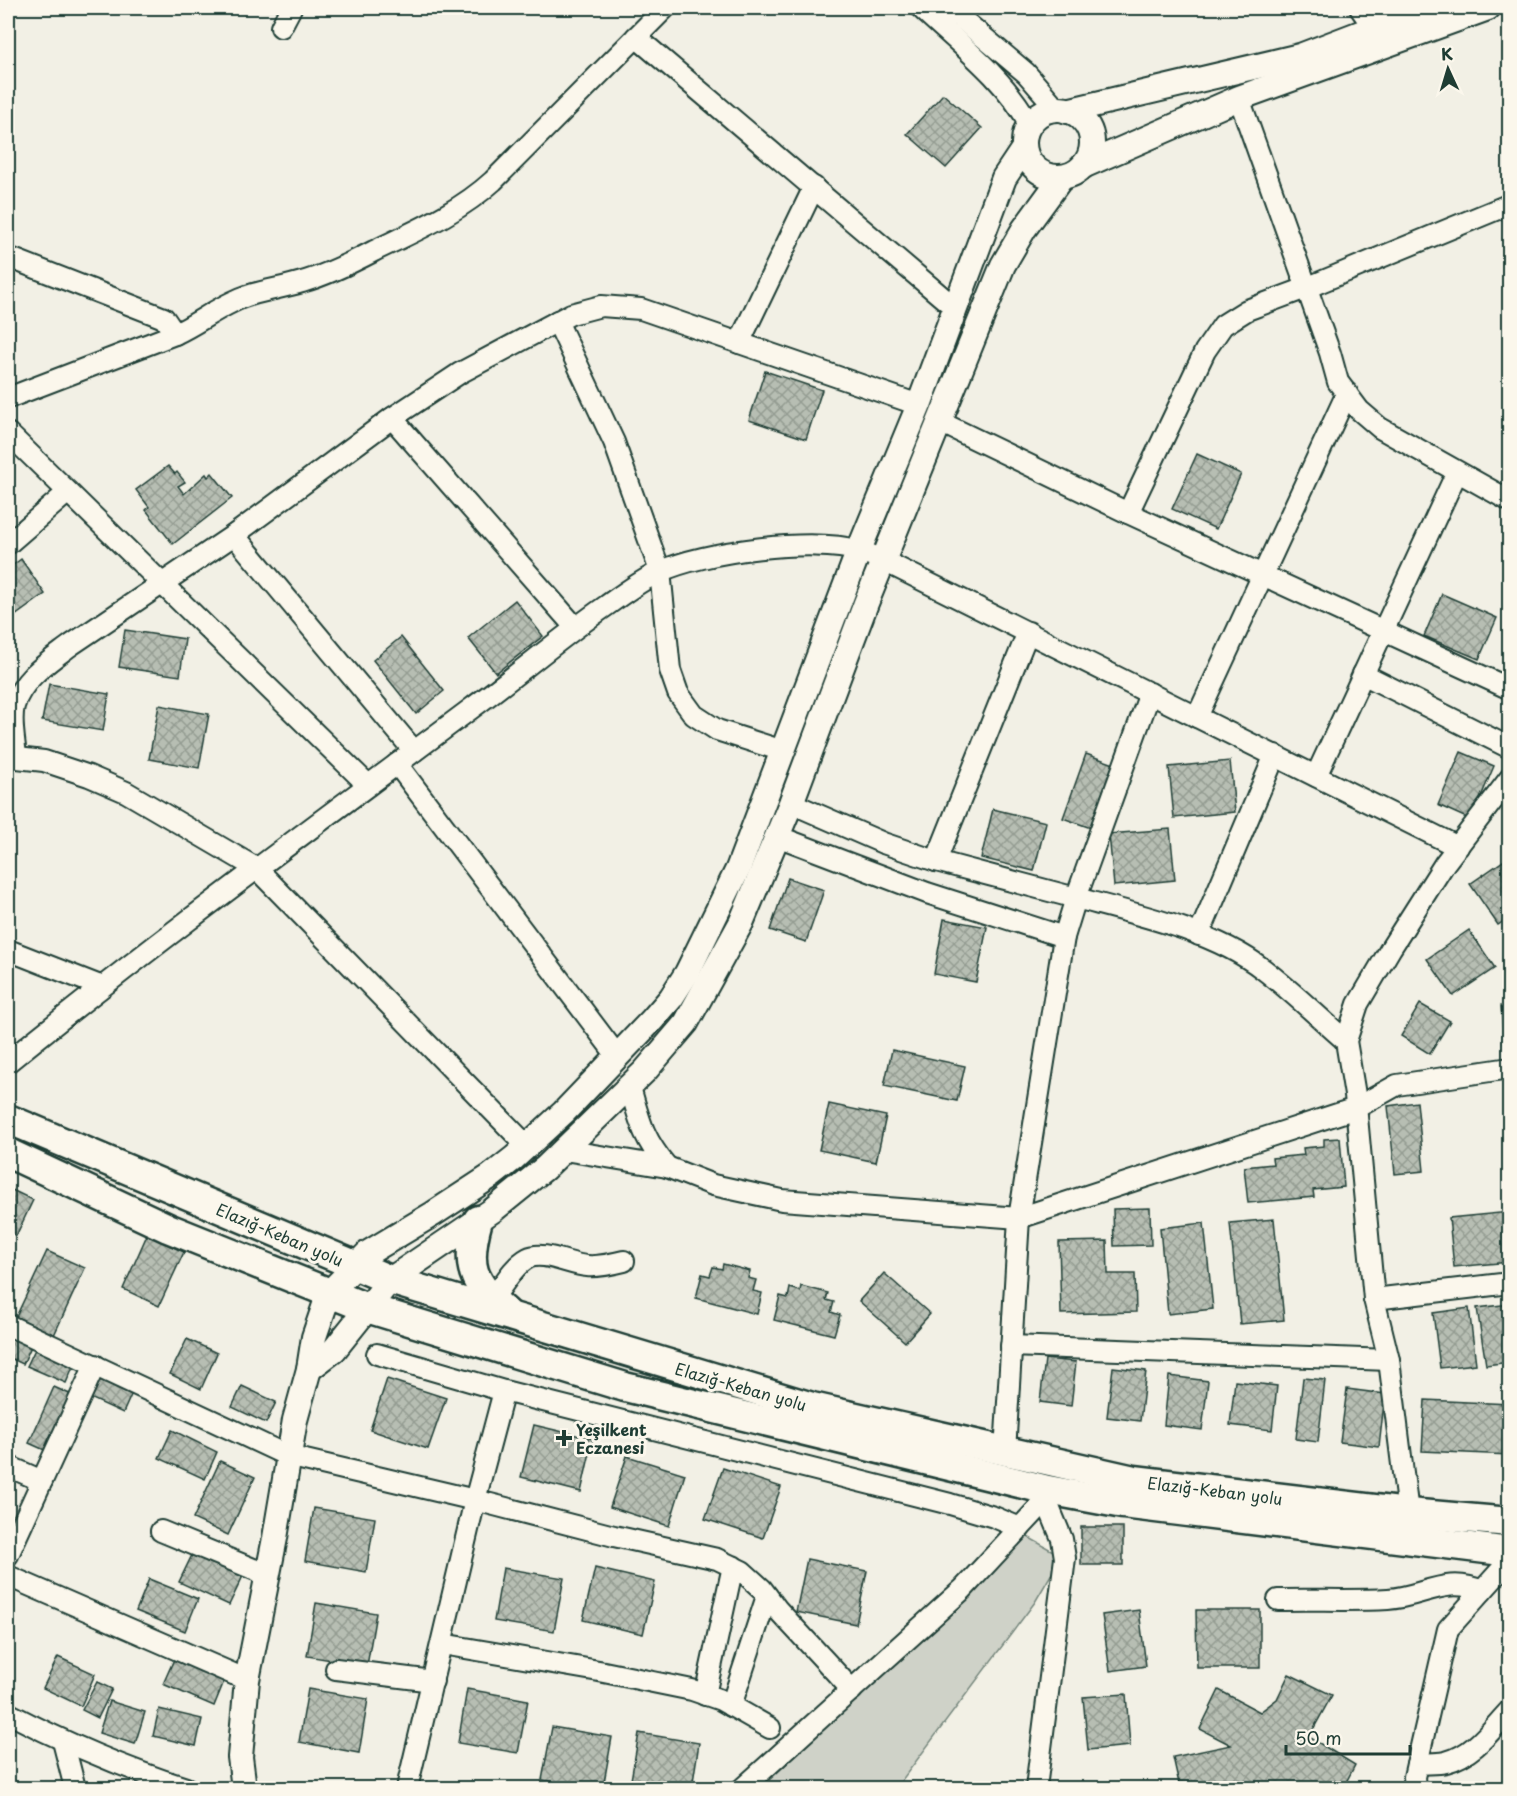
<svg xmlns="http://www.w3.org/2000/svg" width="1517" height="1796" viewBox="0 0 1517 1796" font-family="'Playpen Sans',sans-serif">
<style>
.park{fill:#cfd2c8;stroke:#77887e;stroke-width:1.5}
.building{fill:url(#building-cross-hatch);stroke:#1f3d34;stroke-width:1.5}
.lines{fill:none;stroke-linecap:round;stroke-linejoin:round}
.minor-casing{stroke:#1f3d34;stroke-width:24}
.major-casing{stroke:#1f3d34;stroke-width:28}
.highway-casing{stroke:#1f3d34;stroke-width:33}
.minor{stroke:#fbf7ec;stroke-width:20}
.major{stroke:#fbf7ec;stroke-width:24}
.highway{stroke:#fbf7ec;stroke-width:28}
.poi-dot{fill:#1f3d34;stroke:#fbf7ec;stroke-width:2}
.labels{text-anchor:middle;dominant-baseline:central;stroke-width:6;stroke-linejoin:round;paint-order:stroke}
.street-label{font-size:16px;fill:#1f3d34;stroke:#fbf7ec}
.poi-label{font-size:16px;font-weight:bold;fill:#1f3d34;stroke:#fbf7ec;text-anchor:start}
</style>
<defs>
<pattern id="building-cross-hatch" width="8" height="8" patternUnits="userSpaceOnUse" patternTransform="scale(1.5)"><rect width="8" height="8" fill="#b7beb3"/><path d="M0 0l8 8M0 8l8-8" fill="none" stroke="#949c92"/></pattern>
</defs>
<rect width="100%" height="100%" fill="#f2f0e5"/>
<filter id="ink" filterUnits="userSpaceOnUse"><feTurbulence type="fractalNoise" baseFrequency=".0167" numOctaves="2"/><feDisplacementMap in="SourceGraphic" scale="12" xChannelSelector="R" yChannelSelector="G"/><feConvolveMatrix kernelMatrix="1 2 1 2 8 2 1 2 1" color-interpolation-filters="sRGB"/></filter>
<g filter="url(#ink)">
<polygon class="park" points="1026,1536 1062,1556 1035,1602 896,1788 761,1788"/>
<g class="building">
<polygon points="943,94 982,128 946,168 907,134"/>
<polygon points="765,371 822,390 806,439 749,420"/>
<polygon points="1197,454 1241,474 1216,529 1172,509"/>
<polygon points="168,466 175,474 177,472 185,482 178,486 184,494 206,474 208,477 212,473 232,498 173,544 146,510 149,507 136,490"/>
<polygon points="21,559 45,594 8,621 8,569"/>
<polygon points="1442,594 1497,618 1479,659 1424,636"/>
<polygon points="515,600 543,636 496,673 468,638"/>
<polygon points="125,630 185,639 180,676 119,667"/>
<polygon points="401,637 444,691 416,714 373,660"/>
<polygon points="49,684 109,694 103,731 42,721"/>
<polygon points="159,705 209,714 199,768 149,759"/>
<polygon points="1461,752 1494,766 1471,820 1438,805"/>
<polygon points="1086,754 1114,764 1091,828 1063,818"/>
<polygon points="1230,761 1235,812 1174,818 1169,767"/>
<polygon points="993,809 1046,822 1034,871 981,858"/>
<polygon points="1170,829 1175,880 1114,886 1109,834"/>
<polygon points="1509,857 1510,917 1498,925 1470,884"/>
<polygon points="788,878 824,890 806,942 770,930"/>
<polygon points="944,919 987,927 976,982 934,974"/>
<polygon points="1469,930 1495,968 1453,996 1427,959"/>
<polygon points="1420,1004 1450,1021 1430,1054 1401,1036"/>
<polygon points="1501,1006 1510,1006 1510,1042 1504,1043"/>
<polygon points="892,1050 965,1066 957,1101 884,1086"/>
<polygon points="1417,1102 1424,1171 1395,1174 1388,1106"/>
<polygon points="829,1104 886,1116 876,1162 819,1150"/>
<polygon points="1340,1138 1344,1187 1313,1190 1314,1197 1248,1203 1244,1167 1273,1164 1272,1158 1304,1155 1303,1148 1324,1146 1324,1139"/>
<polygon points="8,1188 33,1200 16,1236 8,1231"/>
<polygon points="1150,1208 1151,1245 1114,1246 1113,1209"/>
<polygon points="1510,1212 1510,1262 1454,1267 1449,1218"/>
<polygon points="1274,1219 1284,1320 1240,1324 1230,1223"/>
<polygon points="1204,1223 1213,1309 1168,1314 1160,1228"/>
<polygon points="147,1235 184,1252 159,1306 123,1289"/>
<polygon points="1107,1241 1108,1274 1135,1274 1136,1312 1061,1314 1059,1242"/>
<polygon points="47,1251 85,1268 54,1335 16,1317"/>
<polygon points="723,1264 750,1271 748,1278 756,1280 753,1291 762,1293 757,1314 696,1298 702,1274 710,1276 713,1267 722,1269"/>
<polygon points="884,1273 930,1314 905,1342 859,1301"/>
<polygon points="801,1286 828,1293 826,1300 834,1302 831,1312 840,1315 834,1335 774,1320 780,1296 788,1298 790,1288 800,1291"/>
<polygon points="1510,1304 1510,1362 1486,1365 1477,1308"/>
<polygon points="1469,1308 1476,1364 1440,1368 1433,1313"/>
<polygon points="8,1333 32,1344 23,1364 8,1357"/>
<polygon points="187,1339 217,1353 201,1389 170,1374"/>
<polygon points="37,1345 75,1362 66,1383 27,1366"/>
<polygon points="1045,1359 1076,1362 1071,1406 1040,1402"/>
<polygon points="1113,1367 1146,1371 1140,1421 1107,1417"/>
<polygon points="1169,1376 1208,1381 1202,1430 1164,1425"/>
<polygon points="97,1378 132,1393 123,1413 88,1397"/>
<polygon points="1303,1378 1325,1380 1318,1442 1296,1439"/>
<polygon points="387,1379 446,1398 428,1449 370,1430"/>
<polygon points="1235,1381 1277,1386 1272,1430 1230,1425"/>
<polygon points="242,1386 276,1402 266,1423 232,1407"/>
<polygon points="54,1387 74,1396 49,1452 29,1443"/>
<polygon points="1347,1389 1385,1394 1379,1447 1340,1442"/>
<polygon points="1425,1400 1510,1404 1510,1455 1422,1451"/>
<polygon points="534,1425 593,1439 581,1492 521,1477"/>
<polygon points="172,1430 217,1452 205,1479 159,1458"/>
<polygon points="627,1456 685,1474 669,1526 610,1507"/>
<polygon points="220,1461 255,1477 228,1535 193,1519"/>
<polygon points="723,1468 781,1487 763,1538 705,1519"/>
<polygon points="314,1508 375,1518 366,1572 305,1561"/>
<rect x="1081" y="1527" width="42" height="38"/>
<polygon points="193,1553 243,1576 229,1605 179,1582"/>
<polygon points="807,1559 867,1571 856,1624 796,1612"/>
<polygon points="503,1568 564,1578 554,1631 494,1621"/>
<polygon points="595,1568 655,1582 643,1634 583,1620"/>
<polygon points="149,1579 198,1599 185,1631 136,1611"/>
<polygon points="316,1603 376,1613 367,1666 307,1656"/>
<polygon points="1139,1610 1146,1666 1110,1671 1102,1615"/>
<polygon points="1196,1610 1260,1610 1260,1668 1197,1668"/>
<polygon points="58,1657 95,1674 81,1706 43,1688"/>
<polygon points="175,1657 225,1679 214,1706 163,1684"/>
<polygon points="1289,1674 1332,1695 1309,1737 1355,1765 1343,1788 1307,1788 1297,1784 1298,1788 1251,1788 1251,1786 1244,1785 1229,1788 1180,1788 1173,1757 1231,1745 1200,1729 1219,1690 1260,1712 1277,1699"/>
<polygon points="97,1682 112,1689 98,1718 82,1710"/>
<polygon points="308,1689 368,1699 359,1753 299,1742"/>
<polygon points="467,1689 528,1700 518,1753 458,1743"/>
<polygon points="1126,1694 1130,1746 1088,1750 1083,1697"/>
<polygon points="109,1701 145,1712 135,1744 99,1733"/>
<polygon points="159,1709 202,1719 196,1746 153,1736"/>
<polygon points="552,1727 612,1737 603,1788 592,1788 542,1780"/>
<polygon points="639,1733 699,1743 692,1788 645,1788 630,1786"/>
</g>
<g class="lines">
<g class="minor-casing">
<g id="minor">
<path d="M 921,8 C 959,44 1005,78 1030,125"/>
<polyline points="949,8 1026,73 1058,110"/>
<polyline points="1360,8 1374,28"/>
<polyline points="281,27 291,8"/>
<polyline points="636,37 955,308"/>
<polyline points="1239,98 1330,353 1338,382 1359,410 1380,428 1510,501"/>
<polyline points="8,257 164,318 175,334"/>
<polyline points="557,321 614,442 660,571 670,670 678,693 694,715 717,730 783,751"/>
<polyline points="739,343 814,187"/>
<path d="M 8,398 L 175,334 C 199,323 219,306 244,297 C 263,290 283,288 302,282 C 327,275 351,263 374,251 C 415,231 458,213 493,181 L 665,8"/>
<polyline points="392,418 575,627"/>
<polyline points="940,422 1128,513 1510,689"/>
<polyline points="8,433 368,785"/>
<polyline points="1128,513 1205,351 1223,325 1247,310 1306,288 1510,204"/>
<polyline points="234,535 414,751"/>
<polyline points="8,544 68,492"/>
<polyline points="1363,674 1510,748"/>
<polyline points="1197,717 1347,393"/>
<polyline points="8,757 44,761 89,776 126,792 256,868 527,1146"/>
<path d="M 16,757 C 15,742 10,721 14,706 C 22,678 50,661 71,645 L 234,535 L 392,418 L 460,373 L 571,314 L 601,306 L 641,309 L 919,405"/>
<polyline points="397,764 618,1057"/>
<polyline points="1316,776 1457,472"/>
<polyline points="791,803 883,843 936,861 1076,898 1150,693"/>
<polyline points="777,836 927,893 1064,937"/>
<polyline points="936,861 1028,632"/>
<polyline points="1199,935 1275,755"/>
<polyline points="8,950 100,986"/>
<path d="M 8,1062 C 159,939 316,825 472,708 C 517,675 560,638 606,606 C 623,594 640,581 659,572 C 704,551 813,537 860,551 C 868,553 877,558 884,561 L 1458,847"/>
<path d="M 564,1150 L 667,1167 C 643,1138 640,1122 630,1087"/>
<polyline points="667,1167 713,1185 782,1200 1019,1218 1356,1108 1397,1085 1510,1068"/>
<polyline points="1374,1299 1510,1283"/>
<path d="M 492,1300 C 502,1287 513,1266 528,1258 C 543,1250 570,1265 587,1266 C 599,1267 612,1264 624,1261"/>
<polyline points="8,1325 288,1456 475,1500 614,1536 717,1559 742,1571 762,1589 777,1609 852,1690"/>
<polyline points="1011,1346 1389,1360"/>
<polyline points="377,1354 504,1391 950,1504 994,1517 1020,1528"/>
<path d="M 1005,1452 L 1019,1218 L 1064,937 L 1076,898 C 1136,914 1214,931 1263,969 C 1292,991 1318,1017 1346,1041"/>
<polyline points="8,1466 42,1481"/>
<polyline points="1408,1513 1389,1360 1374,1299 1355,1095 1346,1041 1358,1004 1391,948 1445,863 1510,778"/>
<polyline points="161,1531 268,1575"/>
<polyline points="8,1555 95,1365"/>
<polyline points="8,1576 247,1680"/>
<path d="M 1278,1600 C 1314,1599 1351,1601 1388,1599 C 1423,1597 1446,1575 1482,1591"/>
<polyline points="442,1644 599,1671 692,1690 721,1700 770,1728"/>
<polyline points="336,1669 433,1681"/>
<polyline points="705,1695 733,1566"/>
<polyline points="731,1706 767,1596"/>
<path d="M 8,1713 C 65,1743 124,1768 186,1788"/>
<polyline points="63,1741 75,1788"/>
<path d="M 1417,1764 C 1427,1763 1437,1764 1446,1762 C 1474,1755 1491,1730 1510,1710"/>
<polyline points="407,1788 475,1500 504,1391"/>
<polyline points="743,1788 963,1589 1046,1500 1048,1490"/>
<polyline points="1036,1788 1065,1558 1062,1539 1046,1500"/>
<polyline points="1415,1788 1414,1777 1448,1629 1510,1560"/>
</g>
</g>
<g class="major-casing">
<g id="major">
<circle cx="1058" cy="143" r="34"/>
<polyline points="1067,111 1300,56 1426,8"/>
<polyline points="1083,166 1239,98 1488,8"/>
<polyline points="309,1369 334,1350 390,1280 493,1210 545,1168 645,1071 686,1023 741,923 791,803 866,603 1003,265 1024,229 1062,177"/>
<polyline points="244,1788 240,1757 247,1680 275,1538 295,1420 309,1369 314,1337 329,1293 368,1253 433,1214 491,1176 514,1158 564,1112 652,1020 671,998 687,973 738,869 859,550 919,405 1004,178 1024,148"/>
</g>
</g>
<g class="highway-casing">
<g id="highway">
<polyline points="8,1119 390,1280 812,1407 1134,1480 1408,1513 1510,1522"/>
<polyline points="8,1153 168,1228 367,1308 625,1387 1048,1490 1123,1504 1510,1552"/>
<path d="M 478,1220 C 465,1266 471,1282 507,1313"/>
</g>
</g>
<use href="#minor" class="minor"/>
<use href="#major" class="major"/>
<use href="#highway" class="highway"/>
</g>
</g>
<path class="poi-dot" d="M561 1429h6v6h6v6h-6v6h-6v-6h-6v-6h6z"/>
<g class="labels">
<g class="street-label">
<text transform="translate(280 1234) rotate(23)">Elazığ-Keban yolu</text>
<text transform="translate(741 1386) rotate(16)">Elazığ-Keban yolu</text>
<text transform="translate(1215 1490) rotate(7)">Elazığ-Keban yolu</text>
</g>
<g class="poi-label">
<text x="576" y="1429">Yeşilkent<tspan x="576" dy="18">Eczanesi</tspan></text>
</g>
</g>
<rect width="1517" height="1796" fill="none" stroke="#fbf7ec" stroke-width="30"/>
<rect x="15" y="15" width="1487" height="1766" fill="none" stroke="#1f3d34" stroke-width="2" filter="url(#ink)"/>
<g transform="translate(1448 69) rotate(356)" stroke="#fbf7ec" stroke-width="4.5" paint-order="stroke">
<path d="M0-4.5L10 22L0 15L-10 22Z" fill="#1f3d34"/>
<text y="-9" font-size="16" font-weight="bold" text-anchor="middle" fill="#1f3d34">K</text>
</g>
<path d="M1286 1745v9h124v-9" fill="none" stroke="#1f3d34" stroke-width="3"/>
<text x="1295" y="1745" font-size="18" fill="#1f3d34" stroke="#fbf7ec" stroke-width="4.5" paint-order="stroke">50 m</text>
</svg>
